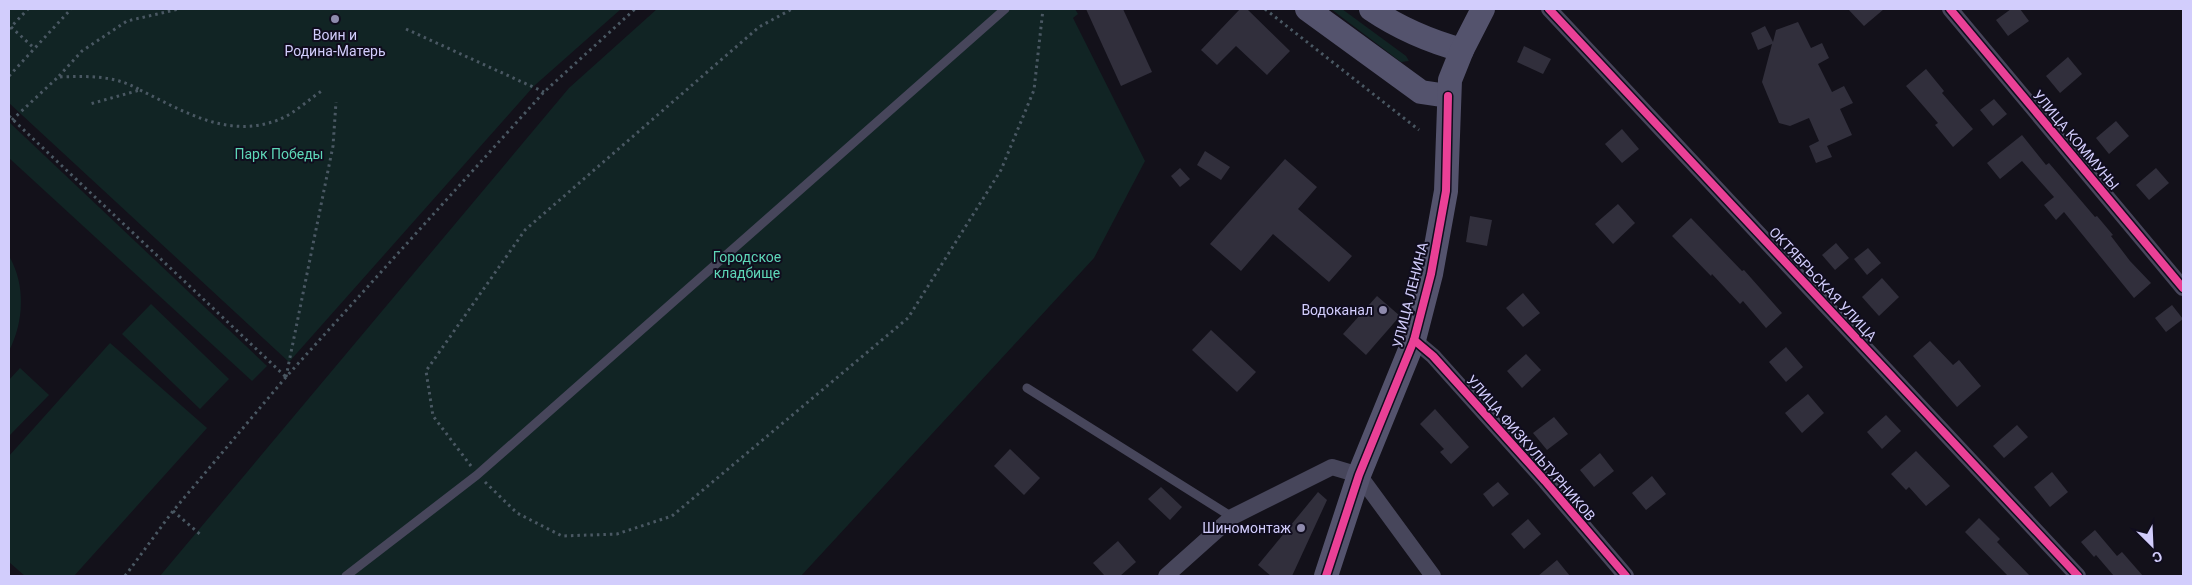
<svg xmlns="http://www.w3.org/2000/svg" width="2192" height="585" viewBox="0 0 2192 585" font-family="Roboto,sans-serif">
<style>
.green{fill:#112424}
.building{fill:#312f3c}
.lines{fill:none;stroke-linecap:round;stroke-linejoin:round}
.path{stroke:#4a5863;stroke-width:3;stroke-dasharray:2.5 4;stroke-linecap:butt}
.lane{stroke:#47465b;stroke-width:9}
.street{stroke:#47465b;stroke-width:16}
.secondary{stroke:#54536d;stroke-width:24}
.cycleway-casing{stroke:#100d1e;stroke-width:11}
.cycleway{stroke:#ea4096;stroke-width:8}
.poi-dot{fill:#8f8bad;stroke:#100d1e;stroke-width:2}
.labels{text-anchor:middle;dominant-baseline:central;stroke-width:4;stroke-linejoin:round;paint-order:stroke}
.poi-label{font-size:14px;fill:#d2cdfc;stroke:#100d1e;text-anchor:end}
.street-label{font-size:14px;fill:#d2cdfc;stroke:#100d1e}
.park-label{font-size:14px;fill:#5ed7b8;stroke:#100d1e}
</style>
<rect width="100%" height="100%" fill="#13111a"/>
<g class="green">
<polygon points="9,9 621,9 534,86 289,362 9,103"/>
<polygon points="657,9 1075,9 1078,14 1073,18 1145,161 1094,258 801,576 160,576 569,88"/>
<polygon points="1331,9 1342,9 1406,56 1409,61 1401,62"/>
<polygon points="9,122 267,366 252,381 9,158"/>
<path d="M 9,256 C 26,285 24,322 9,351 L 10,308 Z"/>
<polygon points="151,304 229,379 200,409 122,334"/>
<polygon points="110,343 207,428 74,576 25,576 9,562 9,456"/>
<polygon points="20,368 49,395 9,436 9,380"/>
</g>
<g class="building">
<polygon points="1086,9 1123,9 1152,72 1121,86"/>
<polygon points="1240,9 1247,9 1290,51 1267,75 1236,46 1217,65 1201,50"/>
<polygon points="1848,9 1884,9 1864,26"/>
<polygon points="2011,9 2020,9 2029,21 2008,36 1996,20"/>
<polygon points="1798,22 1811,48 1822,43 1829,58 1818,64 1832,92 1844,86 1853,103 1840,109 1852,135 1827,146 1832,157 1816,163 1809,146 1819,141 1809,118 1790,126 1779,123 1762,82 1772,44 1758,50 1751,33 1765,26 1773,42 1776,30"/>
<polygon points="1524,46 1551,59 1543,74 1517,62"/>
<polygon points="2068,57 2082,74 2060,93 2046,76"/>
<polygon points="1926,69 1944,91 1942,93 1973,129 1953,147 1935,125 1938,123 1906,86"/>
<polygon points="1994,99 2007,114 1993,126 1980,110"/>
<polygon points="2116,121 2129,136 2109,154 2096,138"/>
<polygon points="1622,129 1639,149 1622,163 1605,144"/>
<polygon points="2022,135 2046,165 2049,163 2095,217 2097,216 2113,235 2111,236 2130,261 2151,283 2134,298 2064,212 2056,220 2044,205 2054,197 2022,161 2000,179 1987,163"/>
<polygon points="1205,151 1230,167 1221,180 1197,165"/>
<polygon points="1285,159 1317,187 1298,209 1352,256 1329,282 1273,234 1241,271 1210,244"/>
<polygon points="1180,168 1190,179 1180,187 1171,176"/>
<polygon points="2156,168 2169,183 2149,200 2136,185"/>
<polygon points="1618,204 1635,223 1613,244 1595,224"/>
<polygon points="1470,216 1492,220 1487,246 1466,242"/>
<polygon points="1691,218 1742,271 1744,270 1782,313 1766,328 1743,301 1740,304 1712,274 1711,276 1672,236"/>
<polygon points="1836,243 1849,258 1835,270 1822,255"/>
<polygon points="1868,248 1881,263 1867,275 1854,259"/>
<polygon points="1882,278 1899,297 1879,316 1862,297"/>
<polygon points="1523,293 1540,313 1523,327 1506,308"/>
<polygon points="1377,296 1400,316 1366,355 1343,334"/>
<polygon points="2172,305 2183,319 2166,332 2155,318"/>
<polygon points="1211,330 1256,372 1237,392 1192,350"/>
<polygon points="1930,341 1953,365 1959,360 1981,386 1957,407 1913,356"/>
<polygon points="1786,347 1803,367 1786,382 1769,362"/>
<polygon points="1526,354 1541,370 1522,388 1507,371"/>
<polygon points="1808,394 1824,413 1802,433 1785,413"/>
<polygon points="1435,409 1469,447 1451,464 1440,452 1444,449 1420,424"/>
<polygon points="1886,415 1901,431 1882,449 1867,432"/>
<polygon points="1554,417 1568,434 1547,450 1533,433"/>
<polygon points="2017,425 2028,437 2004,458 1993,446"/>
<polygon points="1010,449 1040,478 1024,495 994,466"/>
<polygon points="1916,451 1950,486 1926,506 1909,487 1906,490 1891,474"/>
<polygon points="1600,453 1614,471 1594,487 1580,470"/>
<polygon points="2052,472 2068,492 2050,507 2034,487"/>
<polygon points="1652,476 1666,494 1646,510 1632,493"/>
<polygon points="1498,482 1509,494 1493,507 1483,494"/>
<polygon points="1161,487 1182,507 1170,520 1148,499"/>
<polygon points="1318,492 1327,500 1292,576 1271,576 1258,565"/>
<polygon points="1979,518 2000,539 1997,542 2030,576 2008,576 1965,532"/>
<polygon points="1528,519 1541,534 1524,549 1511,534"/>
<polygon points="2095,530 2117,556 2122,552 2143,576 2114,576 2096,555 2094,557 2081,542"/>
<polygon points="1118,541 1136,562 1120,576 1105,576 1093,563"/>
<polygon points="1557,560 1570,576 1538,576"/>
</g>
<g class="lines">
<g class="path">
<polyline points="1265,9 1419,130"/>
<polyline points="11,27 34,48"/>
<polyline points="9,29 28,9"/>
<polyline points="406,29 544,92"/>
<polyline points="9,76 71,9"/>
<polyline points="59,76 82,51 127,21 179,9"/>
<path d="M 140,90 C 185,112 228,139 278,120 C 294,114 309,99 323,90"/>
<polyline points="9,116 286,377"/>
<path d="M 12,120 L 58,77 C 87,76 115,75 140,90 L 90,104"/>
<polyline points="286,377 333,146 336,102"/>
<polyline points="471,466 433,416 426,371 525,230 759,27 792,9"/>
<polyline points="485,482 517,513 562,536 617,534 672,516 908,318 1001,170 1034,90 1043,9"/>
<polyline points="173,511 202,536"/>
<polyline points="125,576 173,511 286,377 544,92 635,9"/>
</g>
<g class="lane">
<polyline points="1027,388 1232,517"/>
<polyline points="346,576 477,475 1005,9"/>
</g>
<g class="street">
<polyline points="1549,9 2078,576"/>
<polyline points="1950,9 2183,288"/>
<polyline points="1414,340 1433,356 1545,481 1626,576"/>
<polyline points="1166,576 1232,517 1332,467 1359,475 1433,576"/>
</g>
<g class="secondary">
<polyline points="1307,9 1421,92 1448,96"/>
<path d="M 1371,9 C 1399,28 1429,41 1462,50"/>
<polyline points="1326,576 1359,475 1414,340 1431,274 1446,191 1450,80 1462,50 1483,9"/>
</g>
<g class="cycleway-casing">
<g id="cycleway">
<polyline points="1549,9 2078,576"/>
<polyline points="1950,9 2183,288"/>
<polyline points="1414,340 1433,356 1545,481 1626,576"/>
<polyline points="1326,576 1359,475 1414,340 1431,274 1446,191 1448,96"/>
</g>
</g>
<use href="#cycleway" class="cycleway"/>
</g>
<g class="poi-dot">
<circle cx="335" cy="19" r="5"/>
<circle cx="1383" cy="310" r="5"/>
<circle cx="1301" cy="528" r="5"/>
</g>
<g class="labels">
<g class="poi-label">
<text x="335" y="35" text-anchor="middle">Воин и<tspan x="335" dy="16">Родина-Матерь</tspan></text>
<text x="1373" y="310">Водоканал</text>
<text x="1291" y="528">Шиномонтаж</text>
</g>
<g class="street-label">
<text transform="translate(2076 140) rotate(50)">УЛИЦА КОММУНЫ</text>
<text transform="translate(1823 284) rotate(47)">ОКТЯБРЬСКАЯ УЛИЦА</text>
<text transform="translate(1410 295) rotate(-76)">УЛИЦА ЛЕНИНА</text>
<text transform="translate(1531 448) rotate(49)">УЛИЦА ФИЗКУЛЬТУРНИКОВ</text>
</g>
<g class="park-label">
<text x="279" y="154">Парк Победы</text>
<text x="747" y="257">Городское<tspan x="747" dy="16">кладбище</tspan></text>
</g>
</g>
<rect width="2192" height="585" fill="none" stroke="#d2cdfc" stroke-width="20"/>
<g transform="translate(2152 545) rotate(156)" stroke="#100d1e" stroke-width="4" paint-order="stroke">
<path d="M0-4L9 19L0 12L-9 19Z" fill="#d2cdfc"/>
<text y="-8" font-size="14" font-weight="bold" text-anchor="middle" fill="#d2cdfc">С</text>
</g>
</svg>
